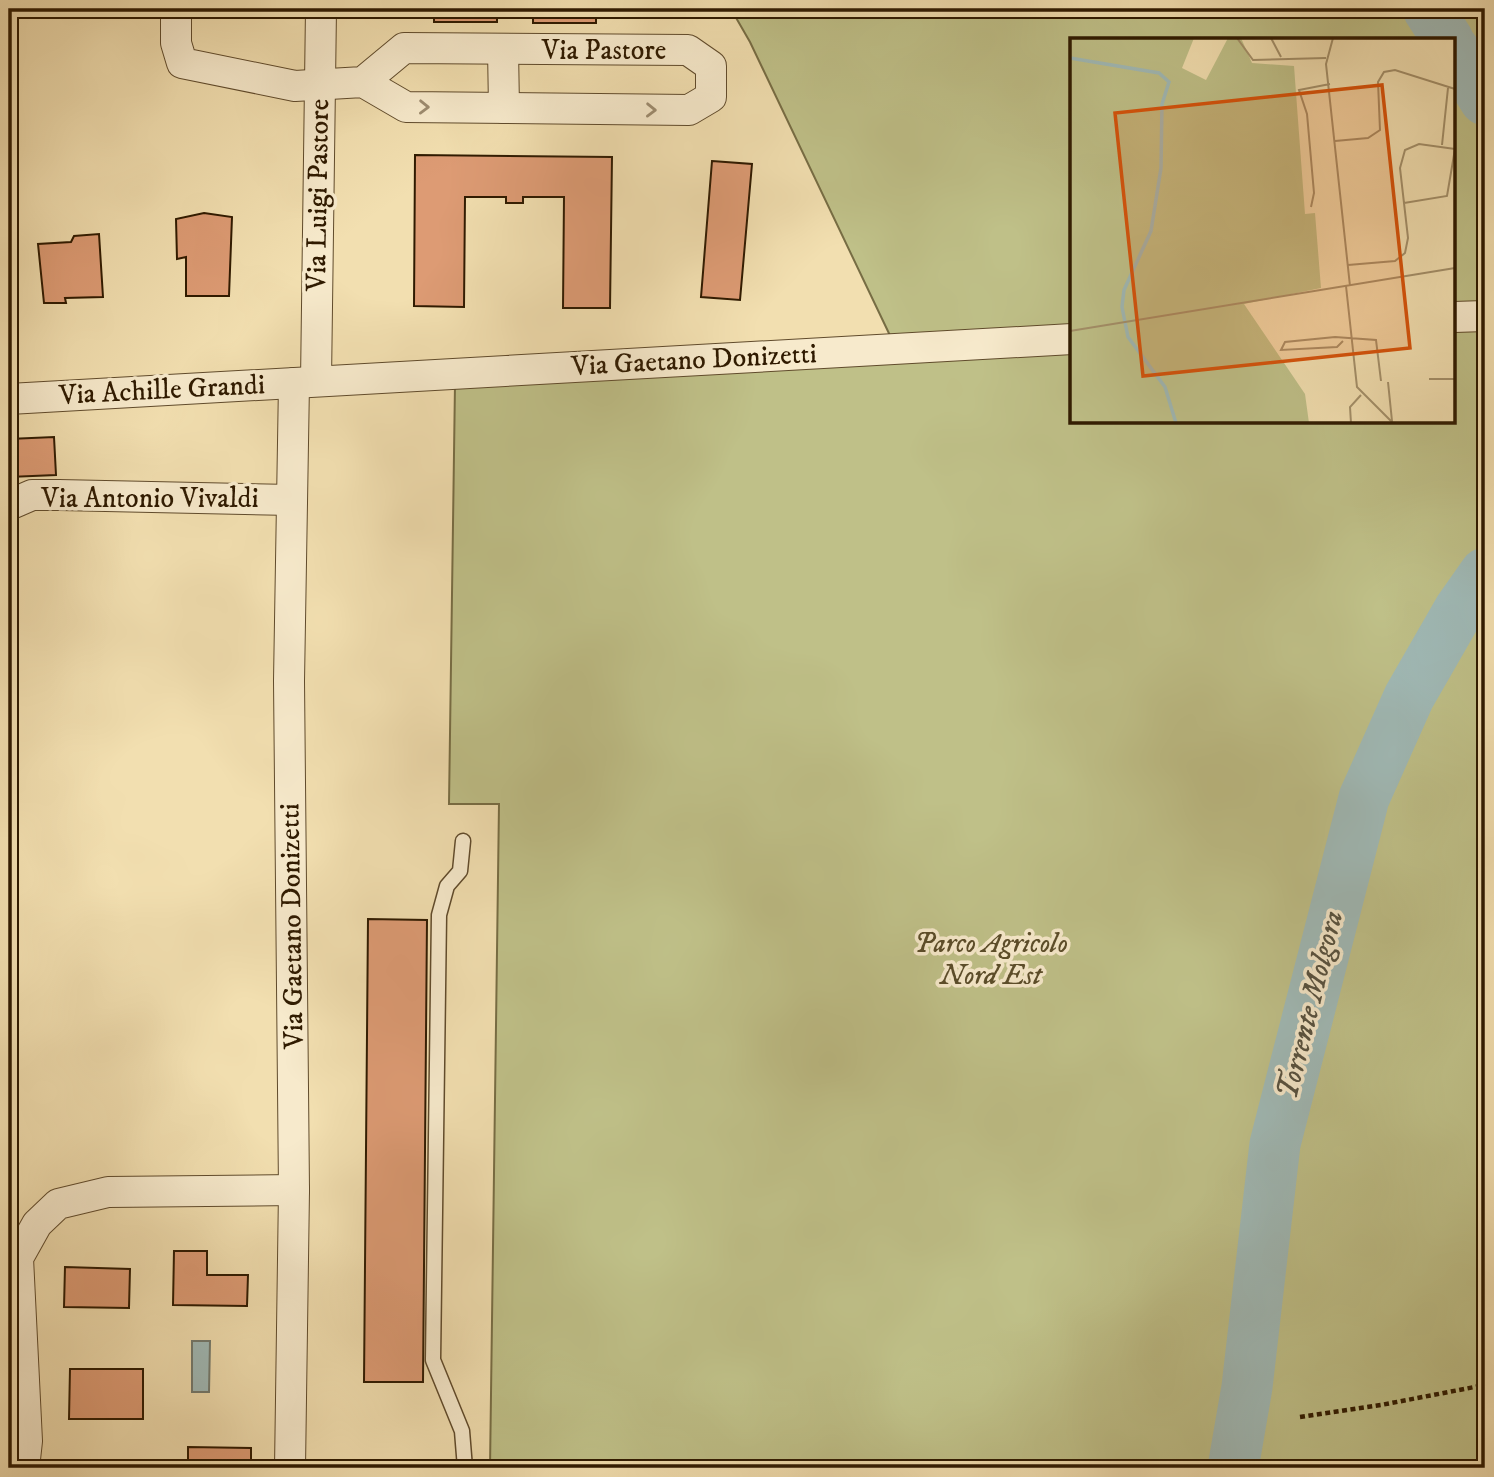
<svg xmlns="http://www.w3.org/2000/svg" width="1494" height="1477" viewBox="0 0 1494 1477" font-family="'IM FELL DW Pica',serif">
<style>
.green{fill:#bfc088;stroke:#776d44;stroke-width:2;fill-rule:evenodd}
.water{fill:#a0bab7;stroke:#737a6e;stroke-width:2}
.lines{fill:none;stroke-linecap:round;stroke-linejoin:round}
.river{stroke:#a0bab7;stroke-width:51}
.building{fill:#dd9b74;stroke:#2f1a00;stroke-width:2}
.service-casing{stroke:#604b2c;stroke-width:17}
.minor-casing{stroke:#604b2c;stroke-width:32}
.path{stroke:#2f1a00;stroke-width:4.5;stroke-dasharray:5 3.5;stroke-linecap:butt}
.service{stroke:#f7eacc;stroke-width:14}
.minor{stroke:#f7eacc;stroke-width:30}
.oneway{stroke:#9d8c70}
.labels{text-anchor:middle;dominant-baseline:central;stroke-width:7;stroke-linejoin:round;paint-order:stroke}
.street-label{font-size:28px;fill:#2f1a00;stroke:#f7eacc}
.park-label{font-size:28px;font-style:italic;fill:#5a4c29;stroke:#f7eacc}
.water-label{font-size:30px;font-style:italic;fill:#575240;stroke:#f7eacc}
.inset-river{fill:none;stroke:#a0bab7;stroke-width:3.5}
.inset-road{fill:none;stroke:#a4906a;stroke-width:2}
.view{fill:#d6530b;fill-opacity:0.15;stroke:#d6530b;stroke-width:3.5}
.inset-edge{fill:none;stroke:#2f1a00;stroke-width:3.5}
</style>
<rect width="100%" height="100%" fill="#f2dfb0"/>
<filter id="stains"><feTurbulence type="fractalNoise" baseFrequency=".00286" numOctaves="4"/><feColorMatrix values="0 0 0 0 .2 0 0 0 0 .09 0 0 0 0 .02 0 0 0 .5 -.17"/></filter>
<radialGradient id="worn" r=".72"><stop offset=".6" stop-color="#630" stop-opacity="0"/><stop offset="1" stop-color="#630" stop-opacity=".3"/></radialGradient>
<path class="green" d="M 731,9 L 1485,9 L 1485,1468 L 490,1468 L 499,804 L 449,804 L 455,384 L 895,346 L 750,42 ZM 1072,40 L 1454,40 L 1454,422 L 1072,422 Z"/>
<polygon class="water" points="192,1341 210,1341 209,1392 192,1392"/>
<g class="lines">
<g class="river">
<polyline points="1428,9 1448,40"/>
<polyline points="1454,50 1485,100"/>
<polyline points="1233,1468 1247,1387 1275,1144 1364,798 1409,697 1459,610 1485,573"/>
</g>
</g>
<g class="building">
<rect x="434" y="9" width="63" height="13"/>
<rect x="533" y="9" width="63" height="14"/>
<polygon points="415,155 612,157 610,308 563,308 564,197 523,197 523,203 506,203 506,197 465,197 464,307 414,306"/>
<polygon points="712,161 752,164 740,300 701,297"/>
<polygon points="204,213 232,217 229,296 186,296 186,257 177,259 176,219"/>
<polygon points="99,234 103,297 65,298 66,303 44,303 38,244 71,242 74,236"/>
<polygon points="54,437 56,475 9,477 9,439"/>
<polygon points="368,919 427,920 423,1382 364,1382"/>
<polygon points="174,1251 207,1251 207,1275 248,1275 247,1306 173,1305"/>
<polygon points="65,1267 130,1269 129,1308 64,1307"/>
<polygon points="70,1369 143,1369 143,1419 69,1419"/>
<polygon points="188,1447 251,1448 251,1468 188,1468"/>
</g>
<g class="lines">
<g class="service-casing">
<polyline id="service" points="463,841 460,871 447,886 439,915 433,1360 462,1431 465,1468"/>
</g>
<g class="minor-casing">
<g id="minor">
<polyline points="176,9 176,43 182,63 295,86 363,82 404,48 688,50 711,66 711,97 689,110 406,107 363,82"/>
<polyline points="503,49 504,108"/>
<polyline points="1454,317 1485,316"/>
<polyline points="316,381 321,9"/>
<polyline points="9,399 1072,339"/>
<polyline points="9,505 32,495 59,495 292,500"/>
<polyline points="24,1468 27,1441 18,1258 37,1224 58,1204 108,1192 294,1190"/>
<polyline points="290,1468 294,1190 289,681 294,383"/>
</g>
</g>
<polyline class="path" points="1300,1417 1381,1405 1485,1385"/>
<use href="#service" class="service"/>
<use href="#minor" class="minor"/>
</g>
<defs><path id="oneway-chevron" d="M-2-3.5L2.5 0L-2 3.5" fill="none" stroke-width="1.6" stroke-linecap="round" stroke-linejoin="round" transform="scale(1.75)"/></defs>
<g class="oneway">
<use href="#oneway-chevron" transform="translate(424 107) rotate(1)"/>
<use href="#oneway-chevron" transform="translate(651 110) rotate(1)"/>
</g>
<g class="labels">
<g class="street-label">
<text x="604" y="50">Via Pastore</text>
<text transform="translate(318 195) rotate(-89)">Via Luigi Pastore</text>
<text transform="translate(694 360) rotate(-3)">Via Gaetano Donizetti</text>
<text transform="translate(162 390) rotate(-3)">Via Achille Grandi</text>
<text x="150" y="498">Via Antonio Vivaldi</text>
<text transform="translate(292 926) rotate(-91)">Via Gaetano Donizetti</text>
</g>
<g class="park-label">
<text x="991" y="943">Parco Agricolo<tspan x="991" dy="32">Nord Est</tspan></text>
</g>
<g class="water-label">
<text transform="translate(1311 1005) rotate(-76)">Torrente Molgora</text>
</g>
</g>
<g transform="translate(1070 38)">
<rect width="385" height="385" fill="#f2dfb0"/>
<path d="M 0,0 L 124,0 L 112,30 L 136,42 L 158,0 L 171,0 L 182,25 L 224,28 L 235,176 L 245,175 L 251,250 L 174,266 L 235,356 L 239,385 L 0,385 Z" fill="#bfc088"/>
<path class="inset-river" d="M 0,20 L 89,35 L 99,44 L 92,66 L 91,130 L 81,193 L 54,252 L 52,269 L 58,299 L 95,349 L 106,385"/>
<path class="inset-road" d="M 167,0 L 183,22 L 256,20M 201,0 L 211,19M 263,0 L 256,26 L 280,248M 265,103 L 298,100 L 310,92 L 308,44 L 314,34 L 325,32 L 385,51M 372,107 L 378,50M 334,165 L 377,158 L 385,111M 241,169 L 244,155 L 237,76 L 229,52 L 260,46M 278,227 L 325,223 L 335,215 L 338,200 L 330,130 L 335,112 L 349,106 L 385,111M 276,248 L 287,349 L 323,385M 0,293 L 385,230M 273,303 L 267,309 L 211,312 L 215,304 L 265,299 L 306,302 L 311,343M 359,341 L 385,341M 318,344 L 322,383M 281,385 L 280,369 L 291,357"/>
<path class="view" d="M 312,47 L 340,310 L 73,338 L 45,75 Z"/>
<rect width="385" height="385" class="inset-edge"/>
</g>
<rect width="1494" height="1477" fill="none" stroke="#f2dfb0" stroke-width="35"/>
<rect x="10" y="10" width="1473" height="1456" fill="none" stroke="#2f1a00" stroke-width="3.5"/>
<rect x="18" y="18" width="1459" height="1442" fill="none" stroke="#2f1a00" stroke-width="2"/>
<rect width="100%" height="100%" filter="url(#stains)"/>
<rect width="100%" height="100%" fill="url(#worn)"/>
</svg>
